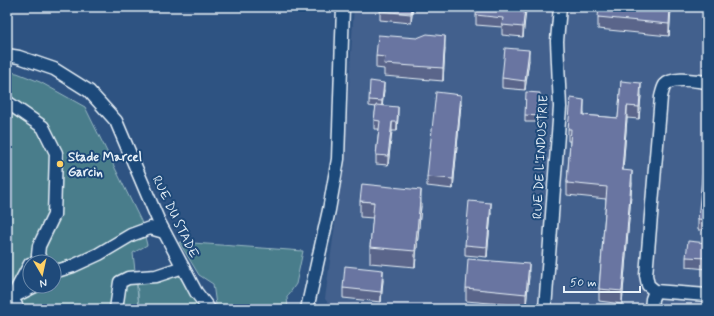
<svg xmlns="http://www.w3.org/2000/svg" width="714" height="316" viewBox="0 0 714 316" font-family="Mynerve,sans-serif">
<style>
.built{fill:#43608d}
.green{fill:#487d8b;stroke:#98b7c2;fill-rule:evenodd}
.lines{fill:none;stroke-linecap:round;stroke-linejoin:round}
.minor-casing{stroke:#e8f1f8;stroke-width:15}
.minor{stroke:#1f4a7a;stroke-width:12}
.wall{fill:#5a658a;stroke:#e8f1f8}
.shaded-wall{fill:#4a5271;stroke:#e8f1f8}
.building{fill:#6975a1;stroke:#e8f1f8}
.poi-dot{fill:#ffd166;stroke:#1f4a7a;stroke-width:1.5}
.labels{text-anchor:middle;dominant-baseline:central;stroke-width:4;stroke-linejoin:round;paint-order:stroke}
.poi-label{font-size:13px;font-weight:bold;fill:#e8f1f8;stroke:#1f4a7a;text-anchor:start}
.street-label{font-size:13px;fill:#e8f1f8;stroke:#1f4a7a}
</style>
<rect width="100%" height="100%" fill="#2e5382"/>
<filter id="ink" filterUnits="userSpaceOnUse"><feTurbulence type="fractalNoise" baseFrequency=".025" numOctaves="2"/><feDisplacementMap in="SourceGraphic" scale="8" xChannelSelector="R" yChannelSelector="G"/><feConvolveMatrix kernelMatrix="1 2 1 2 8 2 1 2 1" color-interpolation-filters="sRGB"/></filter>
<g filter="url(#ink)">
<polygon class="built" points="354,7 707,7 707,309 333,309 325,299 345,149"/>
<g class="green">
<path d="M 7,72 L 17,73 L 40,82 L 85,107 L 141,221 L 147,245 L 133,253 L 139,306 L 137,282 L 179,276 L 202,309 L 7,309 ZM 30,262 L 54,262 L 54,286 L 30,286 Z"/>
<polygon points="179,242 303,251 296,284 287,297 288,309 221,309 216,305 213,284 199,275"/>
</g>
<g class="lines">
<g class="minor-casing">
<g id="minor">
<polyline points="7,55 19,57 54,69 89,91 116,121 159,222 196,292 209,309"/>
<path d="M 707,82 C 696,81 673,76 665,85 C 663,88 662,93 661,97 L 646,275 L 648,285 L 655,291 L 707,295"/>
<polyline points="7,102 43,127 56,153 54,215 39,246 38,255 42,262"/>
<polyline points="54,270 60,270 73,266 99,254 131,235 150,228 164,232"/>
<polyline points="11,298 35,286"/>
<polyline points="18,309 12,298 30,264"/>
<polyline points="116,309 120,282 128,278 156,276 183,267"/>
<polyline points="307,309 329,210 338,159 343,7"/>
<polyline points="545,309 560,107 557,41 560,7"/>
<polyline points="651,309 652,299 655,291"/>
</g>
</g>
<use href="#minor" class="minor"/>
</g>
<g class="wall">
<polygon points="413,7 411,23 380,20 380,11"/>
<polygon points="526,7 523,37 502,35 502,27 476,25 476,15"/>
<polygon points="671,7 669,36 598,29 598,17"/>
<polygon points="445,48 443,81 384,76 384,69 376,68 376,56"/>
<polygon points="529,60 525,90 502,88 502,78"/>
<polygon points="621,81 641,95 639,119 627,118 623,170 632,183 622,304 599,301 599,289 606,199 567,195 567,183 570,141 568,141 568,129 584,112 584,115 618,118"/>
<polygon points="384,90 382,105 398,116 397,131 392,131 388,165 376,164 376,155 379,129 374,129 374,120 376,107 369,106 369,100"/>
<polygon points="540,99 539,122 525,122 525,115"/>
<polygon points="461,104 453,189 427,186 427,177"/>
<polygon points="707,158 707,230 698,230 698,219"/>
<polygon points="360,201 421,206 415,267 370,263 370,247 373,218 360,217"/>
<polygon points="491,213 487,257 465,255 465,245"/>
<polygon points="707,243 707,269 686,267 686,257"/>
<polygon points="529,276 526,306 466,301 466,288"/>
<polygon points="383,280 381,302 343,298 343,288"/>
</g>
<g class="shaded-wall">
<polygon points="412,7 413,7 411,23 411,14"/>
<polygon points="525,7 526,7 526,11 523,37 523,27"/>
<polygon points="670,7 671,7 671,10 669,36 669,24"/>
<polygon points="445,36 445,48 443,81 443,68"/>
<polygon points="529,50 529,60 525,90 525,81"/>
<polygon points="384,83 384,90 382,108 382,101"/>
<polygon points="641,83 641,95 639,119 639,107"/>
<polygon points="461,95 461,104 453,189 453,179"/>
<polygon points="584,100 584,112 583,127 583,115"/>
<polygon points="627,106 627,118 622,182 622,170"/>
<polygon points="398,107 398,116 397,131 397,122"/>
<polygon points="392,122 392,131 388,165 388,156"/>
<polygon points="632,171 632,183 622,304 622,291"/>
<polygon points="421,190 421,206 415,267 415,251"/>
<polygon points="491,203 491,213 487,257 487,247"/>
<polygon points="529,264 529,276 526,306 526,294"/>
<rect x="7" y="269" width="1" height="12"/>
<polygon points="383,270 383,280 381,302 381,292"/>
</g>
<g class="building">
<polygon points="380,7 412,7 411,14 380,11"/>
<polygon points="477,7 525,7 523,27 502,25 503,18 476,15"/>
<polygon points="599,7 670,7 669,24 598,17"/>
<polygon points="427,34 445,36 443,68 384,64 385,57 376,56 378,35 417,38"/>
<polygon points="505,48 529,50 525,81 502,78"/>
<polygon points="370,81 384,83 382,101 369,100"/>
<polygon points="621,81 641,83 639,107 627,106 622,170 632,171 622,291 599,289 607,187 567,183 571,129 568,129 571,98 584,100 583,115 618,118"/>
<polygon points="436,92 461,95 453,179 427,177"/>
<polygon points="526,92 540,93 539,116 525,115"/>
<polygon points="376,105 398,107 397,122 392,122 388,156 376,155 380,121 374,120"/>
<polygon points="704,158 707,158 707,220 698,219"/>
<polygon points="362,184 421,190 415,251 370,247 374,202 360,201"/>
<polygon points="469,201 491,203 487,247 465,245"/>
<polygon points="688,241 707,243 707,258 686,257"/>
<polygon points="468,259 529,264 526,294 466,288"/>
<polygon points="345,266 383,270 381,292 343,288"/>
</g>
</g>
<circle class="poi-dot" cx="60" cy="164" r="4"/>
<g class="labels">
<g class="poi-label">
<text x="68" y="157">Stade Marcel<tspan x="68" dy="15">Garcin</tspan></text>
</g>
<g class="street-label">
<text transform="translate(541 157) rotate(-87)">RUE DE L'INDUSTRIE</text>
<text transform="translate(175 217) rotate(64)">RUE DU STADE</text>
</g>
</g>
<rect width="714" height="316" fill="none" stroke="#1f4a7a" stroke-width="24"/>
<rect x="12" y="12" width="690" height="292" fill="none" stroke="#e8f1f8" stroke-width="1.5" filter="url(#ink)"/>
<g transform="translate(42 274) rotate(171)"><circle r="19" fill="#1f4a7a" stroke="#6f8dac"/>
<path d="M0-3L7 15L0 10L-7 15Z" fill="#ffd166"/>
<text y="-6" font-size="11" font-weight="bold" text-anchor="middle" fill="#e8f1f8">N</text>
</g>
<path d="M564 286v6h76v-6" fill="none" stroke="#e8f1f8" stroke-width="2"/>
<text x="570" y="286" font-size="12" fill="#e8f1f8" stroke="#1f4a7a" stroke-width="3" paint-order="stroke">50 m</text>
</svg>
